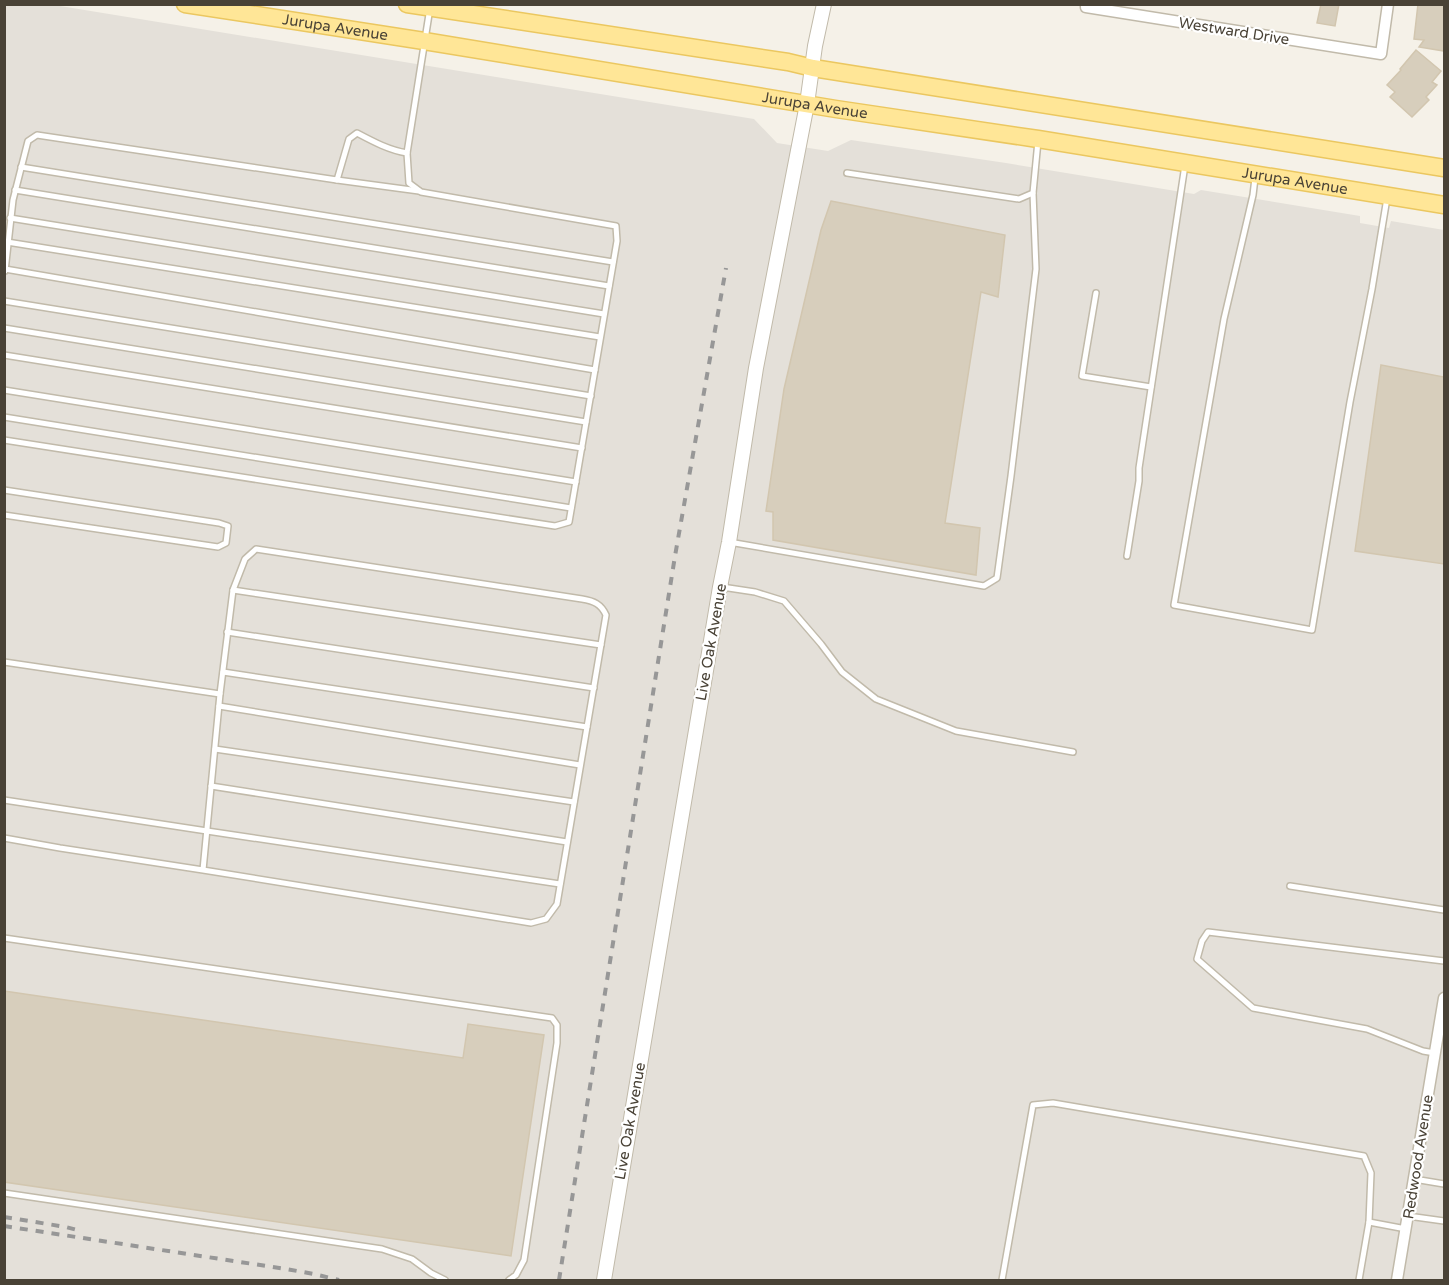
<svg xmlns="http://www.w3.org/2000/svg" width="1449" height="1285" viewBox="0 0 1449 1285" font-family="'Varela Round',sans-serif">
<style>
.industrial{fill:#e4e0d9}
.building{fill:#d7cebc;stroke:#d2c6af;stroke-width:1.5}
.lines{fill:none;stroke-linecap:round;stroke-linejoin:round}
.service-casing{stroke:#c1baaa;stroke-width:8}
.minor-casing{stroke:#c1baaa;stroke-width:13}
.tertiary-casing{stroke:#c1baaa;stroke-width:16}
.primary-casing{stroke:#ebc760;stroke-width:19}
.service{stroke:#fff;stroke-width:5}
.minor{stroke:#fff;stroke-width:10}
.tertiary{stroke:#fff;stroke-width:14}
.primary{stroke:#ffe697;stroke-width:16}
.rail{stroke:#979797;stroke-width:4;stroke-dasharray:8 8;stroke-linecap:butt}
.labels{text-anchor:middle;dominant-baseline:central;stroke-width:4.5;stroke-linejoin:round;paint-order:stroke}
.street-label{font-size:15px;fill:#494236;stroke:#fff}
</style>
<rect width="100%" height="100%" fill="#f5f1e8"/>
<polygon class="industrial" points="5,5 54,5 754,119 777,143 828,151 851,140 1006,163 1194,194 1201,190 1360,216 1360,223 1389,228 1391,221 1444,230 1444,1280 5,1280"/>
<g class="building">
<polygon points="1321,4 1339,4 1335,26 1317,23"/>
<polygon points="1418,4 1444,4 1444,51 1419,47 1424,40 1414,39"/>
<polygon points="1416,50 1441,71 1432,82 1437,85 1426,97 1429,100 1412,117 1390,97 1395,92 1387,85 1401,70 1400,69"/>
<polygon points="831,201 1005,235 998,297 981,292 945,523 980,528 976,575 773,540 773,512 766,511 784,389 821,230"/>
<polygon points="1381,365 1444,377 1444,564 1355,551"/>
<polygon points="4,991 463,1058 468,1024 544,1035 511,1256 4,1182"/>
</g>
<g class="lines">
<g class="service-casing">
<g id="service">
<polyline points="21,167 613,262"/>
<polyline points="847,173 1019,199 1033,193 1038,141"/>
<polyline points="1255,178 1253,195 1224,319 1174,605 1312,630 1350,402 1372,289 1387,198"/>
<polyline points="337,180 419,191"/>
<polyline points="15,190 609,286"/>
<polyline points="10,218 604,314"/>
<polyline points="7,242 600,337"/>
<polyline points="5,269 595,370"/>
<path d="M 5,271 L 13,200 L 28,141 L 37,135 L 337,180 L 349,139 L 357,133 C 374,142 389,150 407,153"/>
<polyline points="1096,293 1082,376 1151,387"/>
<polyline points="4,301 591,396"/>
<polyline points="4,328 586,422"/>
<polyline points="4,355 582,448"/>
<polyline points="4,390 576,482"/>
<polyline points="4,417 571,508"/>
<polyline points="4,440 555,526 569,522 617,241 616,226 421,192 409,183 407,153 430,8"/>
<polyline points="4,490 219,523 228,526 226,543 218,547 4,515"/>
<polyline points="729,542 984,586 997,578 1011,476 1036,269 1033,193"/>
<polyline points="1127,556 1139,481 1139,468 1185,165"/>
<polyline points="722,587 755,592 784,601 821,644 842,672 876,699 956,731 1073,752"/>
<polyline points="233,590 601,645"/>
<polyline points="227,632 594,688"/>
<polyline points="4,662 220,694"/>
<polyline points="223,672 587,727"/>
<polyline points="219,706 580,765"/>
<polyline points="215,749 574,802"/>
<polyline points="211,786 567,842"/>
<polyline points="4,800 207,831 560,884"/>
<path d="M 4,838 L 60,848 L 203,870 L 220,694 L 233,590 L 245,559 L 256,549 L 582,599 C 594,601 601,604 606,615 L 557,904 L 546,919 L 531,923 L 203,870"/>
<polyline points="1290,886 1444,910"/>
<polyline points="4,938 552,1018 557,1025 557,1043 524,1260 516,1275 509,1280"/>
<polyline points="1435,1053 1423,1051 1367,1029 1253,1008 1197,959 1202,941 1208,932 1444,961"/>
<polyline points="1414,1179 1444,1184"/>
<polyline points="4,1193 382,1249 412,1259 431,1273 445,1280"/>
<polyline points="1408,1216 1444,1221"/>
<polyline points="1369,1222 1406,1229"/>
<polyline points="1002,1280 1033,1105 1053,1103 1364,1156 1371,1173 1369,1222 1359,1280"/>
</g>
</g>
<g class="minor-casing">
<g id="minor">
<polyline points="1086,4 1086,7 1381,54 1388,4"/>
<polyline points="1397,1280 1444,998"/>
</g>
</g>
<g class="tertiary-casing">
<polyline id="tertiary" points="604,1280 720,587 729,542 756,368 807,104 815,46 824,4"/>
</g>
<g class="primary-casing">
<g id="primary">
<path id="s1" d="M 185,4 L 424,41 L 836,109 L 1038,139 L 1444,205"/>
<polyline points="407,4 788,62 813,68 1444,168"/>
</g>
</g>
<use href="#service" class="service"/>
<use href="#minor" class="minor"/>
<use href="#tertiary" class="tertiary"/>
<use href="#primary" class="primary"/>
<g class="rail">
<polyline points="4,1217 66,1227 81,1231"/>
<polyline points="4,1226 286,1269 314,1274 339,1280"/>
<polyline points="559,1280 675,556 726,268"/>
</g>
</g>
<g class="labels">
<g class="street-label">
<text stroke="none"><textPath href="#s1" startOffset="152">Jurupa Avenue</textPath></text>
<text transform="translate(1234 31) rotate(9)">Westward Drive</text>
<text stroke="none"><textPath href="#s1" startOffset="638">Jurupa Avenue</textPath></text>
<text stroke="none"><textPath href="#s1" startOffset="1124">Jurupa Avenue</textPath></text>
<text transform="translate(711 642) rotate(-80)">Live Oak Avenue</text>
<text transform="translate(630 1121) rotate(-80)">Live Oak Avenue</text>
<text transform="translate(1418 1157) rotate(-81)">Redwood Avenue</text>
</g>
</g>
<rect width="1449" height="1285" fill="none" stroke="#494236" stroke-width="12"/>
</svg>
